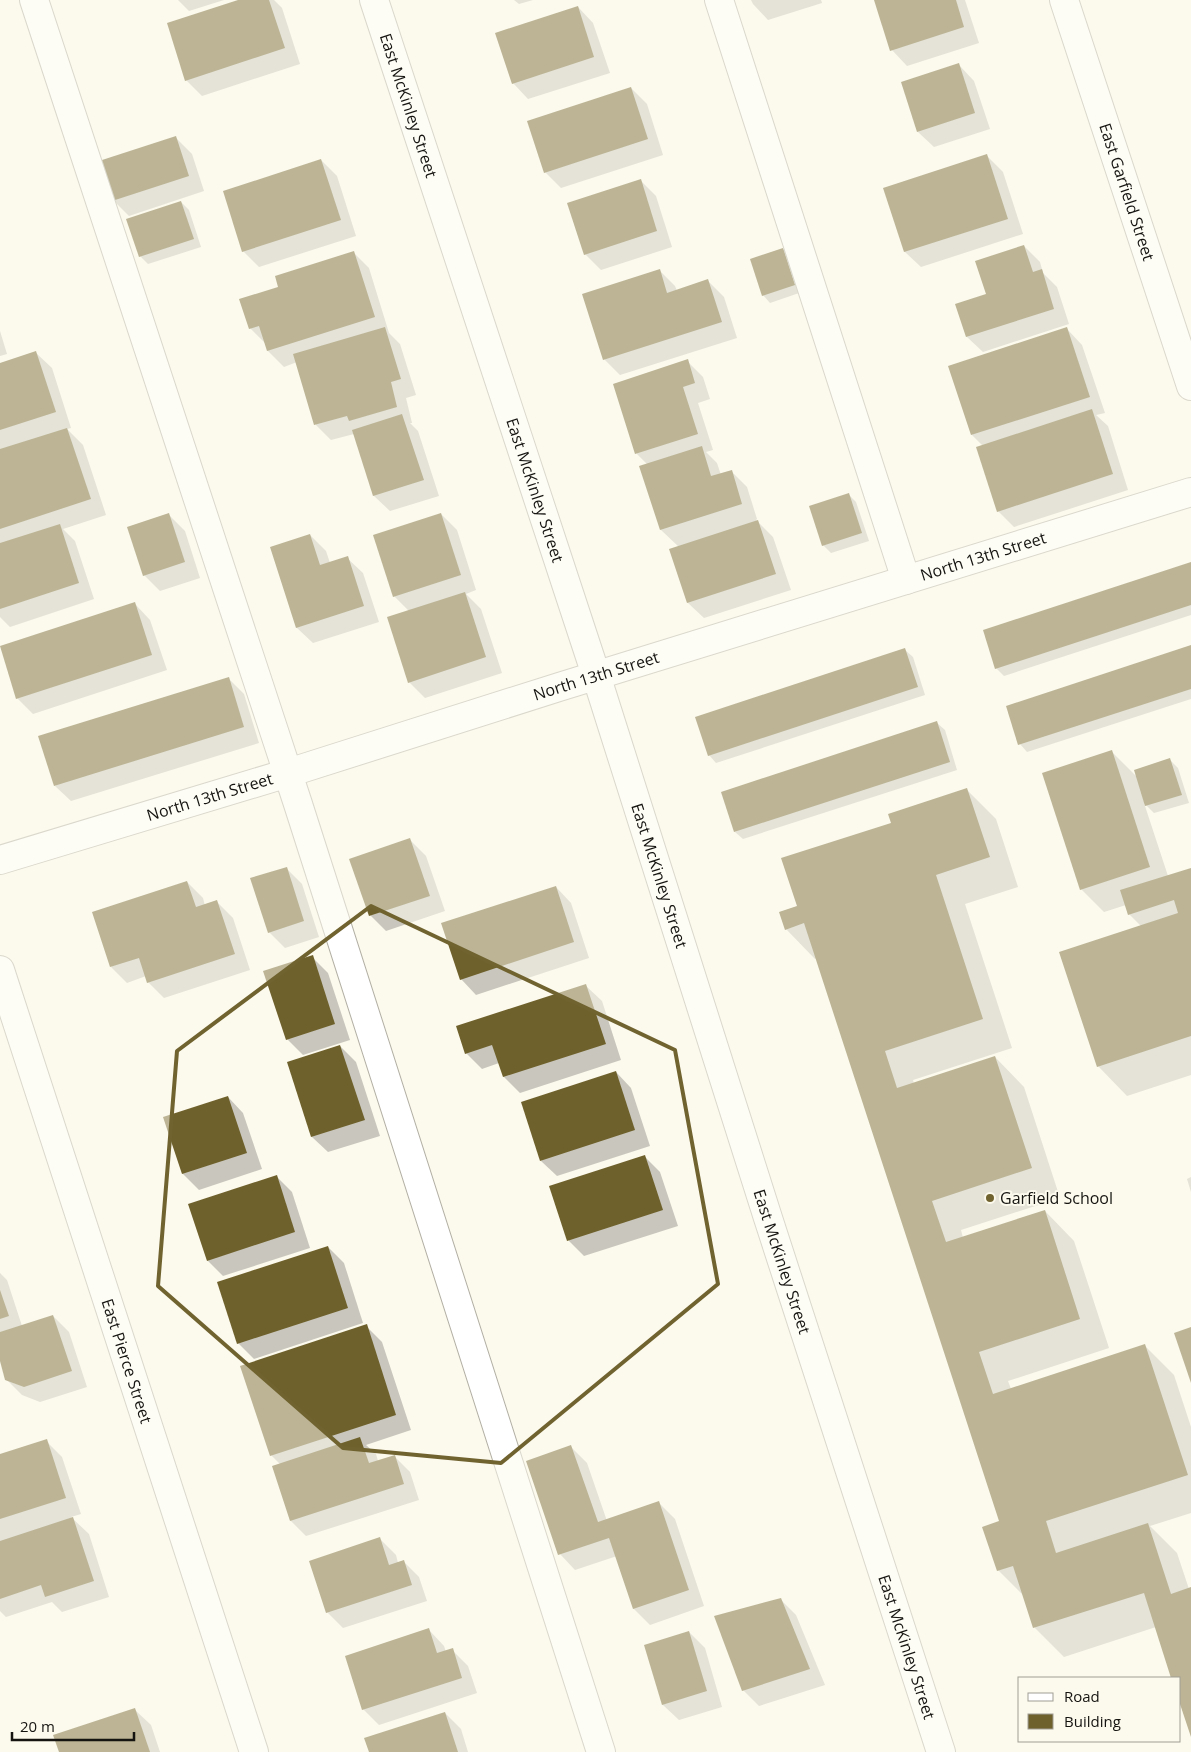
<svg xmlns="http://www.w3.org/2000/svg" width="1191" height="1752" viewBox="0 0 1191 1752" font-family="'Open Sans',sans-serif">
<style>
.shadow{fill:#0003}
.building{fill:#6f612c}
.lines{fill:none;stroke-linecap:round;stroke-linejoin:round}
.minor-casing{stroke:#b2afa4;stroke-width:30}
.minor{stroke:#fff;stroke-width:28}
.marked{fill:none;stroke:#706330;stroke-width:4;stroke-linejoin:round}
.poi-dot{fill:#706330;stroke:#fcf9ed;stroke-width:2}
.labels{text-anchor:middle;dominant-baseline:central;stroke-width:4;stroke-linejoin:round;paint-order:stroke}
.street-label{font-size:16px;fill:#151410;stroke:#fcf9ed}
.poi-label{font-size:16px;fill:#151410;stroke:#fcf9ed;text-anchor:start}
</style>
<rect width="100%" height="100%" fill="#fcf9ed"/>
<g class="shadow">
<polygon points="178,0 224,0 189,11"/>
<polygon points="242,0 274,0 282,8 300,64 202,96 186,80"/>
<polygon points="514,0 533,0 519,4"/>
<polygon points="751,0 821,0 822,3 768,20 753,4"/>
<polygon points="875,0 965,0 979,43 907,66 892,50"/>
<polygon points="578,7 593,23 610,73 528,99 513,83"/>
<polygon points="959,65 974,81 990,129 934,147 918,132"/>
<polygon points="631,88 647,104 663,155 561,188 545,172"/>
<polygon points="176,138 192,154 204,191 129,216 113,200"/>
<polygon points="987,156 1003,172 1023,234 921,267 905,252 885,189"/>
<polygon points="321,160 337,176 356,236 259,267 243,251"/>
<polygon points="640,180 656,196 672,247 601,270 585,254"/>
<polygon points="181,202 189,210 201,247 148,264 140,256"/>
<polygon points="1024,246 1040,262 1043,273 1057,287 1069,324 983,352 967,337 987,294"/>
<polygon points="783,249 791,257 802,292 770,303 763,295"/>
<polygon points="353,252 369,268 389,333 400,344 416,395 406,398 412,423 410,423 418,431 439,496 390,511 374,496 354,434 331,440 316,425 297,362 284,367 268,351 266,344 250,328 280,288"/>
<polygon points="659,270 675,286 677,291 708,281 724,297 737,338 620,375 605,360 584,295"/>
<polygon points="1067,329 1082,345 1105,413 1096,415 1108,426 1128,490 1014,527 998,511 983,446 972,435"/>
<polygon points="0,331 7,354 0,356"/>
<polygon points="36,353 52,368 71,428 67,429 83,445 106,515 63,529 75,541 94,599 10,627 0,617 0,364"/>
<polygon points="687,361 703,377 710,399 698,403 713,450 706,452 717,463 721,475 731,471 747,487 757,519 756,520 773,537 791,590 704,618 688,603 679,547 661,530 641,467 648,465 637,454 614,384"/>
<polygon points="848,494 856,502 869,541 831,553 823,545"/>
<polygon points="441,514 457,530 476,590 466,594 481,609 502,673 425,698 409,682 409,611 394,596"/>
<polygon points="169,515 185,531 200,578 160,591 144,575"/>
<polygon points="310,535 326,551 330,563 347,558 363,573 379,622 313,643 297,628"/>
<polygon points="1191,563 1191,615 1004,676 996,668"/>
<polygon points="135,604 150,620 167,670 33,714 17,698"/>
<polygon points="1191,647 1191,699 1027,752 1020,744"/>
<polygon points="905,650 913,657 925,695 716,763 709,755"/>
<polygon points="228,678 244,694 259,743 71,801 55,786"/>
<polygon points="937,723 945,730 957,770 743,839 735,832"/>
<polygon points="1112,752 1138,778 1170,760 1178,768 1189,803 1154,813 1144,803 1168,876 1191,869 1191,1075 1127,1096 1098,1066 1141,926 1129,914 1126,905 1104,912 1081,889"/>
<polygon points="967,790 996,819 1018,887 965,904 1012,1048 913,1080 914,1084 995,1057 1024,1087 1060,1198 961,1230 963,1238 1045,1211 1074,1241 1109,1348 1008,1381 1011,1389 1145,1346 1174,1375 1191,1427 1191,1513 1150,1526 1177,1553 1189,1589 1191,1589 1191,1734 1180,1700 1180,1678 1173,1678 1156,1627 1064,1657 1035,1628 1025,1597 998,1570 1000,1522 817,958 815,959 786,929 798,907 893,823"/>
<polygon points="410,840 426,856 445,911 386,931 370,915"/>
<polygon points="286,868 302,884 319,937 285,948 269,932"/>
<polygon points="187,882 203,898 205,906 217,902 233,918 250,970 164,998 148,982 146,976 127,983 111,967"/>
<polygon points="556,887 571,903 589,958 476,995 461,979"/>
<polygon points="312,957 328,973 350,1040 303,1055 287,1039"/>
<polygon points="586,986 602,1001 621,1060 520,1093 504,1077 499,1063 482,1069 466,1053"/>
<polygon points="340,1046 356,1062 380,1136 328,1152 312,1137"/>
<polygon points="616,1072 631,1088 650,1146 557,1176 541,1161"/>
<polygon points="228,1097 243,1113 262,1169 199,1190 183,1174 165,1118"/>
<polygon points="644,1156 660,1172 678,1226 584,1256 569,1241 551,1187"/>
<polygon points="276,1176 292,1192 310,1248 223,1276 208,1261"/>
<polygon points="1191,1177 1191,1192 1187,1179"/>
<polygon points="328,1247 344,1263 363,1323 254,1359 238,1343"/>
<polygon points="0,1273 7,1280 22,1326 53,1316 69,1332 87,1387 40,1402 22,1395 6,1379 0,1357"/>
<polygon points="366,1326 382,1342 411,1430 366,1445 376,1454 378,1461 394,1456 410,1472 419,1500 306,1536 291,1521 280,1464 271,1455"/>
<polygon points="46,1441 62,1457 81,1514 71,1517 89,1534 109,1597 62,1612 52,1602 6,1617 0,1611 0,1456"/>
<polygon points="571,1447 587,1463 607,1521 659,1503 675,1519 704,1606 650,1625 634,1609 617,1556 575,1570 560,1554"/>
<polygon points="380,1539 396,1555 398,1563 403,1561 419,1577 427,1601 343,1628 327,1612"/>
<polygon points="780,1599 796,1615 825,1685 759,1706 743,1690"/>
<polygon points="429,1630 444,1646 446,1652 452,1650 468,1666 477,1693 379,1725 363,1709"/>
<polygon points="689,1632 705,1648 722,1707 679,1720 663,1705"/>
<polygon points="135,1710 151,1725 160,1752 60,1752"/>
<polygon points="445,1713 461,1729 468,1752 370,1752"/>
</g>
<g class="building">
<polygon points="238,0 269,0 285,48 185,81 167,23"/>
<polygon points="874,0 956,0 964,27 890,51"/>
<polygon points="578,6 594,57 512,84 495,33"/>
<polygon points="959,63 975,113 917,132 901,82"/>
<polygon points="631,87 648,139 544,173 527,121"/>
<polygon points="176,136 189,176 112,201 99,161"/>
<polygon points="987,154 1008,219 904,252 883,188"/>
<polygon points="321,159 341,220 242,252 223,191"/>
<polygon points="641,179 657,231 584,255 567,203"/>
<polygon points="181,201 194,239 139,257 126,219"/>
<polygon points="1024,245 1033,272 1042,269 1054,309 966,337 955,304 986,294 975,261"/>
<polygon points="783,248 795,285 762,296 750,259"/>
<polygon points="354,251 375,317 267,351 259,326 249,329 239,299 278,287 275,276"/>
<polygon points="660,269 667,293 708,279 722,322 603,360 582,294"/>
<polygon points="385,327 401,379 391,382 397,407 349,421 347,416 314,425 293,354"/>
<polygon points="1067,327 1090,397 971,435 948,366"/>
<polygon points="36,351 56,412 0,430 0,363"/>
<polygon points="688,359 695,383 683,387 698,434 635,454 613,384"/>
<polygon points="1092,409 1113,474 997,512 976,447"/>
<polygon points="402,414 424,480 373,496 352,430"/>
<polygon points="67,428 91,499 0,529 0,449"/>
<polygon points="702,446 711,476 732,470 742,504 660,530 639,466"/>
<polygon points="849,493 862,533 822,546 809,506"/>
<polygon points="169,513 185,562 143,576 127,527"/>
<polygon points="441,513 461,575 393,597 373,535"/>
<polygon points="758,520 776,574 687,603 669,549"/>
<polygon points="60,524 79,583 0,609 0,543"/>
<polygon points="310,534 320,565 348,556 364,606 296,628 270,547"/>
<polygon points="1191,562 1191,605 995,669 983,630"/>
<polygon points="465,592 486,657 408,683 387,617"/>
<polygon points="135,602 152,655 16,699 0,646"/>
<polygon points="1191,645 1191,689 1018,745 1006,706"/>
<polygon points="905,648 918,687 708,756 695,717"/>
<polygon points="229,677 244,727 54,786 38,736"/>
<polygon points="937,721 950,762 734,832 721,792"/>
<polygon points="1112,750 1150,867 1080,890 1042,773"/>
<polygon points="1170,758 1182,795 1145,806 1134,770"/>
<polygon points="967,788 990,857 936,875 983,1019 885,1051 897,1088 995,1056 1032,1168 932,1201 946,1242 1045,1210 1080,1319 979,1352 993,1394 1145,1344 1188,1475 1046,1521 1056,1553 1148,1523 1171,1594 1191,1587 1191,1737 1180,1704 1180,1678 1171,1678 1144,1593 1033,1628 1013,1566 997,1571 982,1527 999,1521 804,923 785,930 779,912 797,906 781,858 891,823 888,814"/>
<polygon points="410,838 430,896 369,916 349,859"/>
<polygon points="287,867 304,921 268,933 250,878"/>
<polygon points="1191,868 1191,1036 1097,1067 1059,952 1178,913 1174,900 1128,915 1120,890"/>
<polygon points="187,881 196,907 217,900 235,954 147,983 139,958 110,967 92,912"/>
<polygon points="556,886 574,942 460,980 441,923"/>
<polygon points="313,955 335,1024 286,1040 263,971"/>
<polygon points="586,984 606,1044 503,1077 492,1045 465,1054 456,1026"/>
<polygon points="340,1045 365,1120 311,1137 287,1062"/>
<polygon points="616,1071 635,1130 540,1161 521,1102"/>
<polygon points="228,1096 247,1153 182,1174 163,1117"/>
<polygon points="645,1155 663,1210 567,1241 549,1186"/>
<polygon points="277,1175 295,1232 207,1261 188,1204"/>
<polygon points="328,1246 348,1308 237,1344 217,1282"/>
<polygon points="0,1290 9,1316 0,1319"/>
<polygon points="53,1315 72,1371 24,1387 5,1380 0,1361 0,1332"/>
<polygon points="367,1324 396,1415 270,1456 240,1366"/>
<polygon points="1191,1327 1191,1383 1174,1333"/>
<polygon points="360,1437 369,1463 395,1455 404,1484 290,1521 272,1466"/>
<polygon points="47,1439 66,1498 0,1519 0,1454"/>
<polygon points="571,1445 598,1522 659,1501 689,1590 633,1609 609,1538 558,1555 526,1461"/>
<polygon points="73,1517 94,1581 45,1597 41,1585 0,1599 0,1541"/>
<polygon points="380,1537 389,1565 404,1560 412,1585 326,1613 309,1561"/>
<polygon points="781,1598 810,1669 742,1691 714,1616"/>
<polygon points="429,1628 437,1653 453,1648 462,1678 362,1710 345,1656"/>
<polygon points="689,1631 707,1691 662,1705 644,1645"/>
<polygon points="135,1708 150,1752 59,1752 53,1735"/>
<polygon points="445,1712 458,1752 369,1752 364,1738"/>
</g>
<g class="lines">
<g class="minor-casing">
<g id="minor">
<polyline points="34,0 298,804 601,1752"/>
<path id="s1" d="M 374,0 L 596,675 L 768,1218 L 941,1752"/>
<polyline points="719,0 906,580"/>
<path id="s2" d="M 1064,0 L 1191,386"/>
<path id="s3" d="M 0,860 L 288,773 L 559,687 L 1191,492"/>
<path id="s4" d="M 0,970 L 254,1752"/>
</g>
</g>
<use href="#minor" class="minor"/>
</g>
<path d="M0 0H1191V1752H0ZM 371,906 L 675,1050 L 718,1284 L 501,1463 L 343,1448 L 158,1286 L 177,1051 Z" fill="#fcf9ed" fill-opacity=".55" fill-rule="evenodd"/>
<path class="marked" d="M 371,906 L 675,1050 L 718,1284 L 501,1463 L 343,1448 L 158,1286 L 177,1051 Z"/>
<circle class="poi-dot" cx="990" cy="1198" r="5"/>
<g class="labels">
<g class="street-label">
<text stroke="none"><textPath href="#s1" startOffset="111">East McKinley Street</textPath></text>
<text stroke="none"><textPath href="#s2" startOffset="202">East Garfield Street</textPath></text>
<text stroke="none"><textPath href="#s1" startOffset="516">East McKinley Street</textPath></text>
<text stroke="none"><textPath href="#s3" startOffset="1029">North 13th Street</textPath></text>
<text stroke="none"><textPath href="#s3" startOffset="624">North 13th Street</textPath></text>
<text stroke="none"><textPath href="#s3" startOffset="219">North 13th Street</textPath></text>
<text stroke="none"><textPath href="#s1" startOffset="921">East McKinley Street</textPath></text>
<text stroke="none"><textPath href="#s1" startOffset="1326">East McKinley Street</textPath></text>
<text stroke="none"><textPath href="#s4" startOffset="411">East Pierce Street</textPath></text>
<text stroke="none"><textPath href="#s1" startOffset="1731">East McKinley Street</textPath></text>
</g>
<g class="poi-label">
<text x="1000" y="1198">Garfield School</text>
</g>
</g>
<rect x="1018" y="1677" width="162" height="65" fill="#fcf9ed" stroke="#a09d95"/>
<rect x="1028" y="1693" width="25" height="8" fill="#ffffff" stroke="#a09d95"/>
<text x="1064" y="1702" font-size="15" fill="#151410">Road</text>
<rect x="1028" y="1714" width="25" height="15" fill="#6f612c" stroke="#a09d95"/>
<text x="1064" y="1727" font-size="15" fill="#151410">Building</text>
<path d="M12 1732v8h122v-8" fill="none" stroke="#151410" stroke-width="2.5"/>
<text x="20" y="1732" font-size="15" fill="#151410" stroke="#fcf9ed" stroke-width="4" paint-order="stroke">20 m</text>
</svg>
